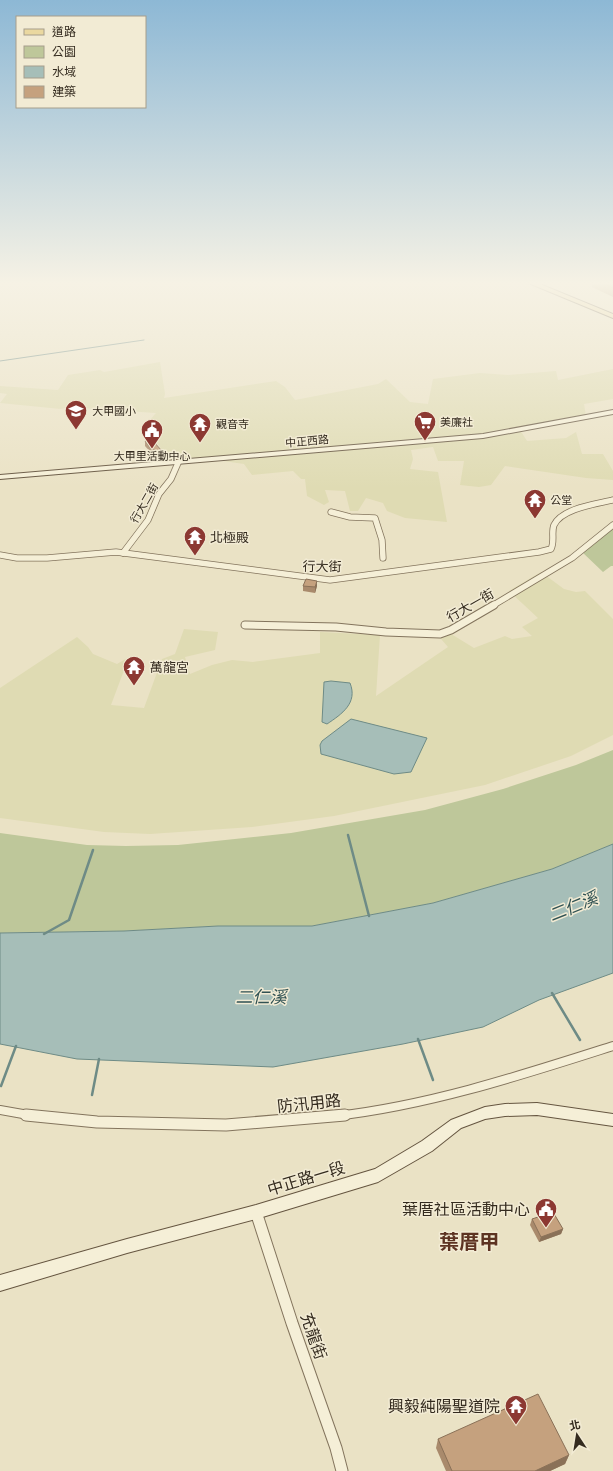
<svg xmlns="http://www.w3.org/2000/svg" width="613" height="1471" viewBox="0 0 613 1471" font-family="'PT Serif','Noto Sans TC',serif">
<style>
.farmland{fill:#dfdbb3}
.green{fill:#bec79a}
.water{fill:#a6beb8;stroke:#6e8b86}
.lines{fill:none;stroke-linecap:round;stroke-linejoin:round}
.stream-far1{stroke:#6e8b86;stroke-width:1}
.stream{stroke:#6e8b86;stroke-width:2.5}
.street-far3-casing{stroke:#83745d;stroke-width:7}
.street-far2-casing{stroke:#83745d;stroke-width:9}
.street-far1-casing{stroke:#83745d;stroke-width:10}
.street-casing{stroke:#83745d;stroke-width:13}
.secondary-casing{stroke:#655540;stroke-width:2}
.primary-casing{stroke:#514230;stroke-width:2}
.street-far3{stroke:#f5efd7;stroke-width:5.5}
.street-far2{stroke:#f5efd7;stroke-width:7}
.street-far1{stroke:#f5efd7;stroke-width:8}
.street{stroke:#f5efd7;stroke-width:11}
.secondary{fill:#f5efd7;fill-rule:evenodd}
.primary{fill:#ead8a0;fill-rule:evenodd}
.wall{fill:#a98a6c}
.shaded-wall{fill:#8a7158}
.building{fill:#c5a17e;stroke:#8a7158}
.labels{text-anchor:middle;dominant-baseline:central;stroke-width:3;stroke-linejoin:round;paint-order:stroke}
.far-poi-label{font-size:11px;fill:#342b1f;stroke:#f2ebd4;text-anchor:start}
.far-street-label{font-size:11px;fill:#342b1f;stroke:#f2ebd4}
.poi-label{font-size:13px;fill:#342b1f;stroke:#f2ebd4;text-anchor:start}
.street-label{font-size:13px;fill:#342b1f;stroke:#f2ebd4}
.near-street-label{font-size:16px;fill:#342b1f;stroke:#f2ebd4}
.near-poi-label{font-size:16px;fill:#342b1f;stroke:#f2ebd4;text-anchor:end}
.near-water-label{font-size:17px;font-style:italic;fill:#305253;stroke:#f2ebd4}
.near-district-label{font-size:20px;font-weight:bold;fill:#5d3322;stroke:#f2ebd4}
</style>
<rect width="100%" height="100%" fill="#eae2c5"/>
<g class="farmland">
<polygon points="160,362 165,394 164,398 276,381 285,387 295,400 378,384 386,379 410,402 428,404 433,379 480,373 508,375 556,371 558,380 613,369 613,399 584,404 586,416 520,430 527,441 566,438 576,432 582,454 603,454 613,471 613,480 586,478 505,466 491,485 479,487 460,485 464,461 438,461 433,447 411,450 413,459 410,469 438,472 447,522 405,518 387,511 383,503 366,498 358,511 350,511 345,491 325,490 329,502 324,505 307,496 305,479 301,479 293,471 252,475 244,464 210,459 181,459 169,456 163,451 147,430 149,421 156,413 68,407 61,409 0,403 7,394 0,393 0,386 58,390 68,375 100,370 104,372"/>
<polygon points="541,572 564,589 576,592 585,591 613,619 613,735 571,756 485,785 334,816 252,827 150,834 104,832 0,818 0,688 77,637 88,647 93,654 117,664 129,657 111,705 144,708 162,659 175,654 184,629 218,632 215,650 185,657 190,674 212,665 232,660 253,662 320,653 320,632 380,635 376,696 448,647 435,632 443,629 474,648 505,636 512,639 532,636 522,627 538,618 509,591"/>
</g>
<g class="green">
<polygon points="613,525 613,566 611,566 603,572 581,551"/>
<polygon points="613,750 613,844 552,869 433,903 312,926 218,926 124,931 0,933 0,833 87,845 126,846 178,845 291,833 425,810 503,789 576,765"/>
</g>
<g class="water">
<path d="M 331,681 L 350,683 C 358,703 342,714 327,724 L 322,722 L 324,682 Z"/>
<polygon points="351,719 427,738 411,772 394,774 321,754 320,745 322,741"/>
<polygon points="613,844 613,973 539,1000 483,1027 403,1044 273,1067 77,1059 0,1044 0,933 124,931 218,926 312,926 433,903 552,869"/>
</g>
<g class="lines">
<polyline class="stream-far1" points="0,361 144,340"/>
<g class="stream">
<polyline points="348,835 369,916"/>
<polyline points="44,934 69,920 93,850"/>
<polyline points="552,993 580,1040"/>
<polyline points="418,1039 433,1080"/>
<polyline points="1,1086 16,1046"/>
<polyline points="92,1095 99,1059"/>
</g>
<g class="street-far3-casing">
<g id="street-far3">
<polyline points="331,512 350,517 375,518 382,540 383,558"/>
<polyline points="123,553 148,520 159,494 171,479 178,463"/>
<path d="M 0,555 L 17,558 L 47,558 L 116,552 L 330,580 L 539,552 L 551,549 C 555,541 551,532 554,525 C 562,508 597,504 613,500"/>
<polyline points="492,606 572,558 613,525"/>
</g>
</g>
<g class="street-far2-casing">
<polyline id="street-far2" points="245,625 336,627 386,632 440,634 451,630 494,605"/>
</g>
<g class="street-far1-casing">
<g id="street-far1">
<polyline points="0,1110 34,1116"/>
<path d="M 336,1116 C 431,1105 522,1075 613,1046"/>
</g>
</g>
<g class="street-casing">
<g id="street">
<polyline points="26,1115 97,1122 226,1125 345,1115"/>
<polyline points="256,1212 292,1323 336,1448 342,1471"/>
</g>
</g>
<g class="secondary-casing">
<g id="secondary">
<polygon points="613,410 613,414 483,438 0,479 0,475 483,434"/>
<polygon points="537,1103 613,1114 613,1126 537,1115 505,1116 485,1119 461,1128 432,1151 378,1182 256,1219 127,1253 0,1291 0,1275 127,1239 256,1205 375,1169 422,1141 451,1120 485,1107 505,1104"/>
</g>
</g>
<g class="primary-casing">
<polygon id="primary" points="526,282 535,282 613,314 613,318"/>
</g>
<use href="#street-far3" class="street-far3"/>
<use href="#street-far2" class="street-far2"/>
<use href="#street-far1" class="street-far1"/>
<use href="#street" class="street"/>
<use href="#secondary" class="secondary"/>
<use href="#primary" class="primary"/>
</g>
<g class="wall">
<polygon points="592,282 613,282 613,297 592,287"/>
<polygon points="145,441 162,451 162,456 153,455 145,446"/>
<polygon points="303,586 317,586 315,593 303,591"/>
<polygon points="532,1219 563,1229 561,1234 539,1242 530,1225"/>
<polygon points="438,1439 569,1455 565,1464 550,1471 446,1471 436,1448"/>
</g>
<g class="shaded-wall">
<polygon points="317,581 317,586 315,593 315,587"/>
<polygon points="563,1229 561,1234 539,1242 541,1237"/>
<polygon points="569,1455 565,1464 550,1471 535,1471"/>
</g>
<g class="building">
<polygon points="602,282 613,282 613,288"/>
<polygon points="145,441 153,441 162,451 152,450"/>
<polygon points="306,579 317,581 315,587 303,586"/>
<polygon points="553,1212 563,1229 541,1237 532,1219"/>
<polygon points="538,1394 569,1455 535,1471 452,1471 438,1439"/>
</g>
<linearGradient id="sky" x2="0" y2="1"><stop stop-color="#8db8d5"/><stop offset="0.58" stop-color="#f6f2e5"/><stop offset="1" stop-color="#f6f2e5" stop-opacity="0"/></linearGradient>
<rect width="613" height="488" fill="url(#sky)"/>
<defs>
<g id="school-pin" transform="scale(1.15)"><path d="M0 17L-7.5 6A9.5 9.5 0 1 1 7.5 6Z" fill="#8c3832" stroke="#f2ebd4"/><path d="M0-5L7-2L0 1L-7-2ZM-4 1L0 2.5L4 1V4Q0 6-4 4Z" fill="#fff"/></g>
<g id="supermarket-pin" transform="scale(1.15)"><path d="M0 17L-7.5 6A9.5 9.5 0 1 1 7.5 6Z" fill="#8c3832" stroke="#f2ebd4"/><path d="M-6-5.5h2.5l.6 2H6L4.5 2H-2.5L-4.4-4H-6ZM-1.5 3.2a1.3 1.3 0 1 0 .1 0ZM3 3.2a1.3 1.3 0 1 0 .1 0Z" fill="#fff"/></g>
<g id="temple-pin" transform="scale(1.15)"><path d="M0 17L-7.5 6A9.5 9.5 0 1 1 7.5 6Z" fill="#8c3832" stroke="#f2ebd4"/><path d="M0-6L5-2H3V0L6.5 2.5H4V6H1.5V3h-3V6H-4V2.5H-6.5L-3 0V-2H-5Z" fill="#fff"/></g>
<g id="civic-pin" transform="scale(1.15)"><path d="M0 17L-7.5 6A9.5 9.5 0 1 1 7.5 6Z" fill="#8c3832" stroke="#f2ebd4"/><path d="M-.6-6.5H3V-4.5H.6V-3L4-1V1h2V6H-6V1h2V-1L-.6-3ZM-1.2 2.5V6h2.4V2.5Z" fill="#fff"/></g>
</defs>
<g fill-rule="evenodd">
<use href="#school-pin" x="76" y="411"/>
<use href="#supermarket-pin" x="425" y="422"/>
<use href="#temple-pin" x="200" y="424"/>
<use href="#civic-pin" x="152" y="430"/>
<use href="#temple-pin" x="535" y="500"/>
<use href="#temple-pin" x="195" y="537"/>
<use href="#temple-pin" x="134" y="667"/>
<use href="#civic-pin" x="546" y="1209"/>
<use href="#temple-pin" x="516" y="1406"/>
</g>
<g class="labels">
<g class="far-poi-label">
<text x="92" y="411">大甲國小</text>
<text x="440" y="422">美廉社</text>
<text x="216" y="424">觀音寺</text>
<text x="152" y="456" text-anchor="middle">大甲里活動中心</text>
<text x="550" y="500">公堂</text>
</g>
<g class="far-street-label">
<text transform="translate(307 441) rotate(-5)">中正西路</text>
<text transform="translate(144 503) rotate(-60)">行大二街</text>
</g>
<g class="poi-label">
<text x="210" y="537">北極殿</text>
<text x="150" y="667">萬龍宮</text>
</g>
<g class="street-label">
<text transform="translate(322 566) rotate(1)">行大街</text>
<text transform="translate(470 605) rotate(-30)">行大一街</text>
</g>
<g class="near-street-label">
<text transform="translate(309 1103) rotate(-6)">防汛用路</text>
<text transform="translate(306 1178) rotate(-17)">中正路一段</text>
<text transform="translate(314 1336) rotate(71)">充龍街</text>
</g>
<g class="near-poi-label">
<text x="530" y="1209">葉厝社區活動中心</text>
<text x="500" y="1406">興毅純陽聖道院</text>
</g>
<g class="near-water-label">
<text transform="translate(573 906) rotate(-22)">二仁溪</text>
<text x="261" y="996">二仁溪</text>
</g>
<g class="near-district-label">
<text x="469" y="1241">葉厝甲</text>
</g>
</g>
<rect x="16" y="16" width="130" height="92" fill="#f2ebd4" stroke="#a69e8c"/>
<rect x="24" y="29" width="20" height="6" fill="#ead8a0" stroke="#a69e8c"/>
<text x="52" y="36" font-size="12" fill="#342b1f">道路</text>
<rect x="24" y="46" width="20" height="12" fill="#bec79a" stroke="#a69e8c"/>
<text x="52" y="56" font-size="12" fill="#342b1f">公園</text>
<rect x="24" y="66" width="20" height="12" fill="#a6beb8" stroke="#a69e8c"/>
<text x="52" y="76" font-size="12" fill="#342b1f">水域</text>
<rect x="24" y="86" width="20" height="12" fill="#c5a17e" stroke="#a69e8c"/>
<text x="52" y="96" font-size="12" fill="#342b1f">建築</text>
<g transform="translate(577 1435) rotate(348)" stroke="#f2ebd4" stroke-width="3" paint-order="stroke">
<path d="M0-3L7 15L0 10L-7 15Z" fill="#342b1f"/>
<text y="-6" font-size="11" font-weight="bold" text-anchor="middle" fill="#342b1f">北</text>
</g>
</svg>
